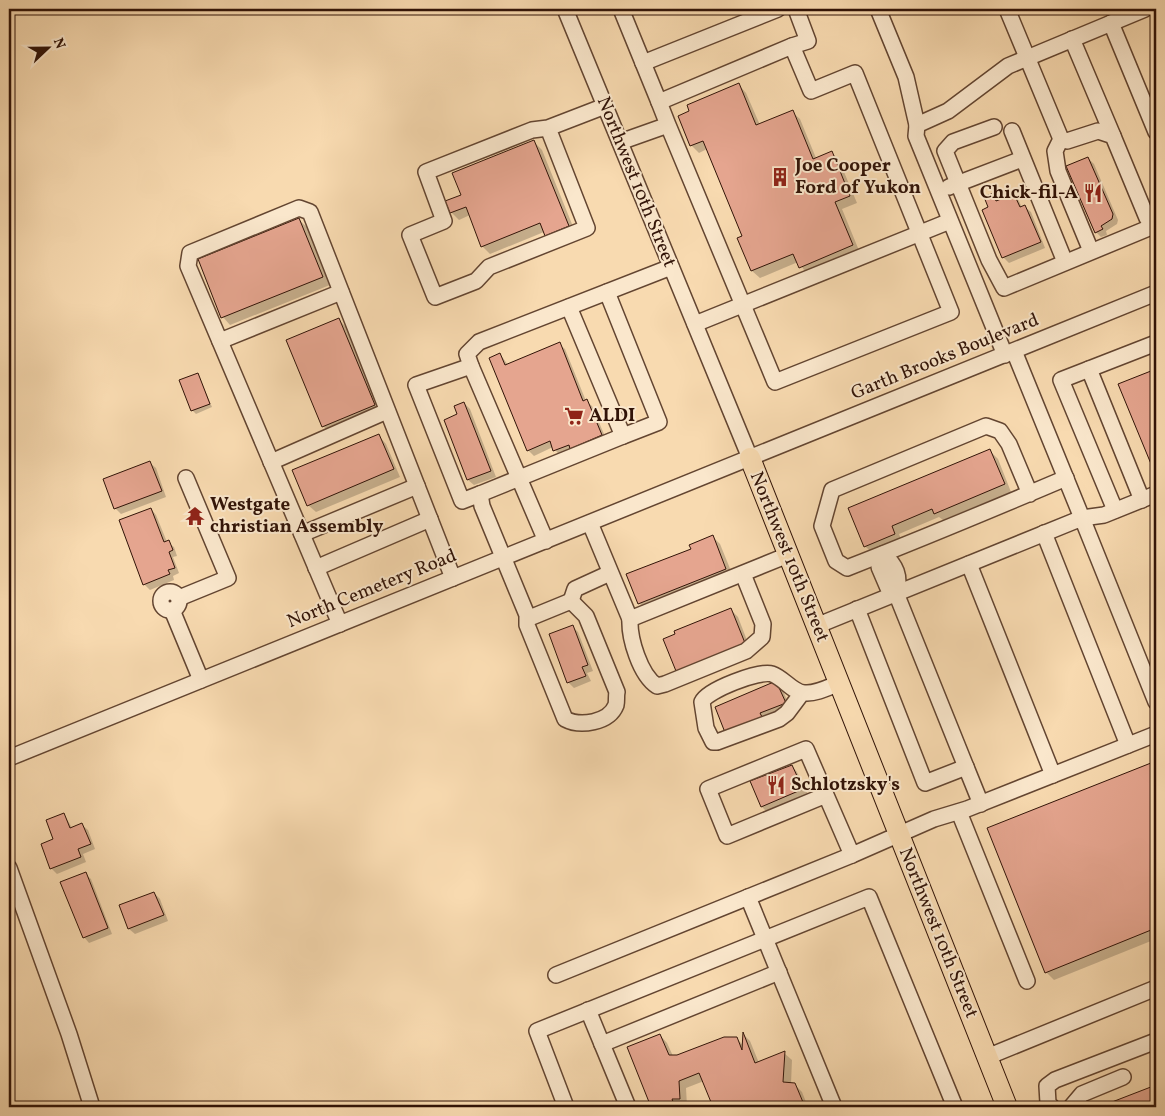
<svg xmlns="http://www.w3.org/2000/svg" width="1165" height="1116" viewBox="0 0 1165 1116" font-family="Vollkorn,serif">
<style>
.shadow{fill:#0003}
.building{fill:#e5a58f;stroke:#311307}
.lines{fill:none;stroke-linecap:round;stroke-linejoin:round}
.minor-casing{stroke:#634531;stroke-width:18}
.major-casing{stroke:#311307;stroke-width:22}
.minor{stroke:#fae7cc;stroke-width:15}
.major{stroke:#f8dab0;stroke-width:20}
.labels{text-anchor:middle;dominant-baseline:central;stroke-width:4;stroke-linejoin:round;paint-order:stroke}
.poi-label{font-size:19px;font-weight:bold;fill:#311307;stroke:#fae7cc;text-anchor:start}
.street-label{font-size:19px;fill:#311307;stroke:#fae7cc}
</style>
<rect width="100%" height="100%" fill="#f8dab0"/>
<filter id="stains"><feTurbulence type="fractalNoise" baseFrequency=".004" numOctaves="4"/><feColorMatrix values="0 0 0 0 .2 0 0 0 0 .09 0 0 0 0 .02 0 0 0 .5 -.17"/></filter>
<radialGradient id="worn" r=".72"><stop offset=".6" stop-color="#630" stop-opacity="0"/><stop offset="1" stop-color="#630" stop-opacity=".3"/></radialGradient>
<g class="shadow">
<polygon points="739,85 746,93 760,125 792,112 800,119 816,158 831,152 839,160 857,203 842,209 860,253 808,275 798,262 760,278 752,271 739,239 743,237 707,149 699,153 691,145"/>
<polygon points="534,142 542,150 576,234 553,243 544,232 490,254 482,246 470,215 459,220 451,212 463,196"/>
<polygon points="1088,158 1094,164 1118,220 1117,224 1106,231 1107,235 1101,237 1096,232"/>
<polygon points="993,195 998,200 1014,195 1019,201 1022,208 1025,207 1031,212 1045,248 1009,263 1003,257 990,208"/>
<polygon points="299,220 307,227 330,285 230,325 223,317"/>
<polygon points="339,320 346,327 382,412 331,433 323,426"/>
<polygon points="559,344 565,349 586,401 592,406 607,441 560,456 553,447 534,456 528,450 500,354 508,365"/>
<polygon points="1156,370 1156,473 1120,385"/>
<polygon points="198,374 212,407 196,414 192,410"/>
<polygon points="464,403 470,409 496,477 474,485 468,480 445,420 459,415"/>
<polygon points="379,436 386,444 400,477 316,512 308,505"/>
<polygon points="990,451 998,459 1011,492 943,520 939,517 899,534 902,542 873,554 865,546"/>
<polygon points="150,463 156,468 166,497 121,514 115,508"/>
<polygon points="151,509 156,515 167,542 174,547 177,556 173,557 179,573 173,576 174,580 150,590 144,584"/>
<polygon points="713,537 720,544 733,576 647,611 639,603 693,549"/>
<polygon points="730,609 738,617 753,656 686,683"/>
<polygon points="572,626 578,632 593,671 587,673 591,681 574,688 568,682"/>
<polygon points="776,682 782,688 790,708 733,739"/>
<polygon points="1156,762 1156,939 1054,980 1046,972 989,829"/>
<polygon points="792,766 797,772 808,794 767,812 762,807"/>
<polygon points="64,814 72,828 82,825 88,830 95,849 83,854 86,862 57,874 51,868 55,840"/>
<polygon points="85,874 91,879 112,934 89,943 84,937"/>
<polygon points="154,893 160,899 168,921 135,934 129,929 120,906"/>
<polygon points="660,1035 667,1043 673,1056 737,1039 743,1045 744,1035 750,1041 759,1063 784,1053 792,1060 791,1084 794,1084 802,1092 808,1107 714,1107 704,1081 686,1088 687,1106 652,1107 629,1047"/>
<polygon points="1156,1086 1156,1107 1102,1107"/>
</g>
<g class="building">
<polygon points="739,83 756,125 793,110 813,159 832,151 850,196 835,202 853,245 799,268 793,254 751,271 737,238 742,236 703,141 690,146 678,116 689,111 687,105"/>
<polygon points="534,140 569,226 545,236 540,223 481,247 466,207 450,213 445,201 461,195 452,173"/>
<polygon points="1088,157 1113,214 1112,219 1101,226 1103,229 1095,233 1066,166"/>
<polygon points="993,193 996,201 1014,194 1020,207 1025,205 1041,242 1002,258 982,210 988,207 984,197"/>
<polygon points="299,218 323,277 221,318 198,259"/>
<polygon points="339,318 375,405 322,427 286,340"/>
<polygon points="560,342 583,401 587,399 602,435 570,449 569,445 553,451 550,441 527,451 489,358 500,353 505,365"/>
<polygon points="1156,369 1156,476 1118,384"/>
<polygon points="198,373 210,404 191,411 179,380"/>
<polygon points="464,402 491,471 467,480 444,420 457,414 454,406"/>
<polygon points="379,434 394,469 307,506 292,470"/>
<polygon points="990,449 1005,484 934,514 932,509 892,526 895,534 864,547 848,508"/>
<polygon points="150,461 162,491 114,509 103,479"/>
<polygon points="151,508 164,542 169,540 173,550 169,552 175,568 168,570 170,574 143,585 119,520"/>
<polygon points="713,535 726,569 638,604 626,574 691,549 689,545"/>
<polygon points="731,608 747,648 678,676 663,639 675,634 674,631"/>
<polygon points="573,625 588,665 582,667 586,676 567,683 549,634"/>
<polygon points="776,681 786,703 760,713 763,719 726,735 715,707"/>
<polygon points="1156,761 1156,928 1045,973 987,828"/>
<polygon points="792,765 803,789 761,807 750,781"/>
<polygon points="64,813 70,828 82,823 91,844 78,849 81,857 50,869 41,844 53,839 46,820"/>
<polygon points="86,872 108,928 83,938 60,882"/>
<polygon points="154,892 164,915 128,929 119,905"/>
<polygon points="743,1032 755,1063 785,1051 783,1082 795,1083 805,1107 713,1107 699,1073 679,1081 680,1099 672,1099 675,1107 651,1107 627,1047 660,1034 669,1055 677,1055 724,1037 737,1037 742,1050"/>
<polygon points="1156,1085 1156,1107 1099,1107"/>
</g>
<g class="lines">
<g class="minor-casing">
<g id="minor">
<polyline points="565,9 750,458"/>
<polyline points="621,9 659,102"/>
<polyline points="878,9 906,77 917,125"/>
<polyline points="1007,9 1061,139"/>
<polyline points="1111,23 1156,132"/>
<polyline points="1072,39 1113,136"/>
<polyline points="792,46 808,41 796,9"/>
<polyline points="643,63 778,9"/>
<polyline points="994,127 953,142 945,151 989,260 1004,288 1156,225"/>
<polyline points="548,128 587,228 489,267 476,281 435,297 410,235 444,221 426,172 532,130 548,128 605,106"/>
<polyline points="1012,131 1065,262"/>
<polyline points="1061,139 1067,141 1098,131 1113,136 1147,218 1155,225"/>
<polyline points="1061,139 1055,151 1058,171 1091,251"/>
<polyline points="620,142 668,125 775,382 951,312 855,73 811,91 792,46 659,102 668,125"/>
<polyline points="949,187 1022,159"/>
<polyline points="569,307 623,436 659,422 607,292"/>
<polyline points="695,324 950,221"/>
<polyline points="220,341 341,292"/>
<polyline points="1014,351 1082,518 1104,515 1156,494"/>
<polyline points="1005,355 916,136 917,125 948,111 1008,66 1145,9"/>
<polyline points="471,366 546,541"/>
<polyline points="1089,369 1142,500"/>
<polyline points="271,462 387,411"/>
<polyline points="480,494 623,436"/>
<path d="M 1030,494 L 1009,444 L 1000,431 L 986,426 L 832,490 L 822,526 L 836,561 L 847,568 C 921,539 993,509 1066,478"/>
<polyline points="1115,510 1061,380 1156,343"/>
<polyline points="590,523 630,619 788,555"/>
<polyline points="1044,533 1128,745"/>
<polyline points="302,534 417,486"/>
<path d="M 883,554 C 896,565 901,576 896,593 L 888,588 L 879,567 Z"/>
<polyline points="969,564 1053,775"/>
<polyline points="316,568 430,519"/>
<circle cx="170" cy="601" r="9"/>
<polyline points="896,593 966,767"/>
<polyline points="179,598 228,578 186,478"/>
<polyline points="571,601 575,589 610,573"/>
<polyline points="857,609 925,783 966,767 981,804"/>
<polyline points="172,610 201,680"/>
<path d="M 527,619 L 571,601 L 586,616 L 617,692 C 616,696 617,701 616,705 C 609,723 580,727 565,719 L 527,625 L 527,615 L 482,506 L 480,494 L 462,501 L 416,385 L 471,366 L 467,354 L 479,342 L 671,267"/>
<path d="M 630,619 C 629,638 640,675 657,686 L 665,684 L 746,651 L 762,637 L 763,624 L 743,574"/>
<polyline points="340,624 188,266 190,253 299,208 310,212 453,578"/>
<polyline points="816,626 1082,518 1156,702"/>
<path d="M 802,693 L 787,713 L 779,719 L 717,742 L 713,742 L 706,728 L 702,702 C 707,690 760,670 772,674 C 784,678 793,693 805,693 C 816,694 829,687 839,683"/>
<polyline points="9,758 1156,293"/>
<polyline points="826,795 727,836 708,789 806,749 852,855 934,819 967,809 1156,734"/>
<polyline points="959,812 1027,981"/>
<polyline points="9,868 69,1034 92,1107"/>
<polyline points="748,897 834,1107"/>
<polyline points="556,975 852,855"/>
<polyline points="588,1010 602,1044"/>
<polyline points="987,1057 1156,988"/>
<polyline points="566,1107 537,1031 869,897 955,1107"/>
<polyline points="628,1107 602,1044 779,972"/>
<polyline points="1052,1107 1048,1103 1047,1086 1055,1080 1156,1041"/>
<polyline points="1071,1107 1082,1094 1123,1077"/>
</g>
</g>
<g class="major-casing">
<polyline id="major" points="750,458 1007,1107"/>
</g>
<use href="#minor" class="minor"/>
<use href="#major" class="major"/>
</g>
<defs>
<g id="building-bare" transform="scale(1.5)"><path d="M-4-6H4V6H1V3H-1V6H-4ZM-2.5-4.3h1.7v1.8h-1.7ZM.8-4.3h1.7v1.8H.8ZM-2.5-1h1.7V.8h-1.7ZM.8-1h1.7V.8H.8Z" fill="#8f2418" stroke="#fae7cc" stroke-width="2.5" paint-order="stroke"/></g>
<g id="restaurant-bare" transform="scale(1.5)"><path d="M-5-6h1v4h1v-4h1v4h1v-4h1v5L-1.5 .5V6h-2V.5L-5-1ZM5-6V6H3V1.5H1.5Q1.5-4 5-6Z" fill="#8f2418" stroke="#fae7cc" stroke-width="2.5" paint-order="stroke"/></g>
<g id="supermarket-bare" transform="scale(1.5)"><path d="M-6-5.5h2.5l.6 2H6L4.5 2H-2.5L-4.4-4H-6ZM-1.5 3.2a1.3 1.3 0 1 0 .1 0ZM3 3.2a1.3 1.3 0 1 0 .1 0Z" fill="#8f2418" stroke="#fae7cc" stroke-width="2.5" paint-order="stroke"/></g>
<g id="temple-bare" transform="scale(1.5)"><path d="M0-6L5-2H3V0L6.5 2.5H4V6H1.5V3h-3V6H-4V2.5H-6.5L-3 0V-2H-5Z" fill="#8f2418" stroke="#fae7cc" stroke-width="2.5" paint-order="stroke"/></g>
</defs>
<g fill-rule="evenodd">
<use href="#building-bare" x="780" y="177"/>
<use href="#restaurant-bare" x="1093" y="193"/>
<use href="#supermarket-bare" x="574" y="416"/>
<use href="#temple-bare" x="195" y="516"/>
<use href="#restaurant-bare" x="776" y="785"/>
</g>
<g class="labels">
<g class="poi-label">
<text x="795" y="166">Joe Cooper<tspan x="795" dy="22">Ford of Yukon</tspan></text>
<text x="1078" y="193" text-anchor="end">Chick-fil-A</text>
<text x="589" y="416">ALDI</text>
<text x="210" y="505">Westgate<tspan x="210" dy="22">christian Assembly</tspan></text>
<text x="791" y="785">Schlotzsky's</text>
</g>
<g class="street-label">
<text transform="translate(636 182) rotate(68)">Northwest 10th Street</text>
<text transform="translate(945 357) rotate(-22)">Garth Brooks Boulevard</text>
<text transform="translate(789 557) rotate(68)">Northwest 10th Street</text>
<text transform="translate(372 589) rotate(-22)">North Cemetery Road</text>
<text transform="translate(938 933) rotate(68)">Northwest 10th Street</text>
</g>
</g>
<rect width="1165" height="1116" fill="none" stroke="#f8dab0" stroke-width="30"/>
<rect x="10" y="10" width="1145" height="1096" fill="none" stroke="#311307" stroke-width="2.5"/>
<rect x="15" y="15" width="1135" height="1086" fill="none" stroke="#311307"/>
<g transform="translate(48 48) rotate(68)" stroke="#fae7cc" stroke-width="4" paint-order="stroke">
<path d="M0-4L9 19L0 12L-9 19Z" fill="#311307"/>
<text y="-8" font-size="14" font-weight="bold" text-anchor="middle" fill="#311307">N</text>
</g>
<rect width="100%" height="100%" filter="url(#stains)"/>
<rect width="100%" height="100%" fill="url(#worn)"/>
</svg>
